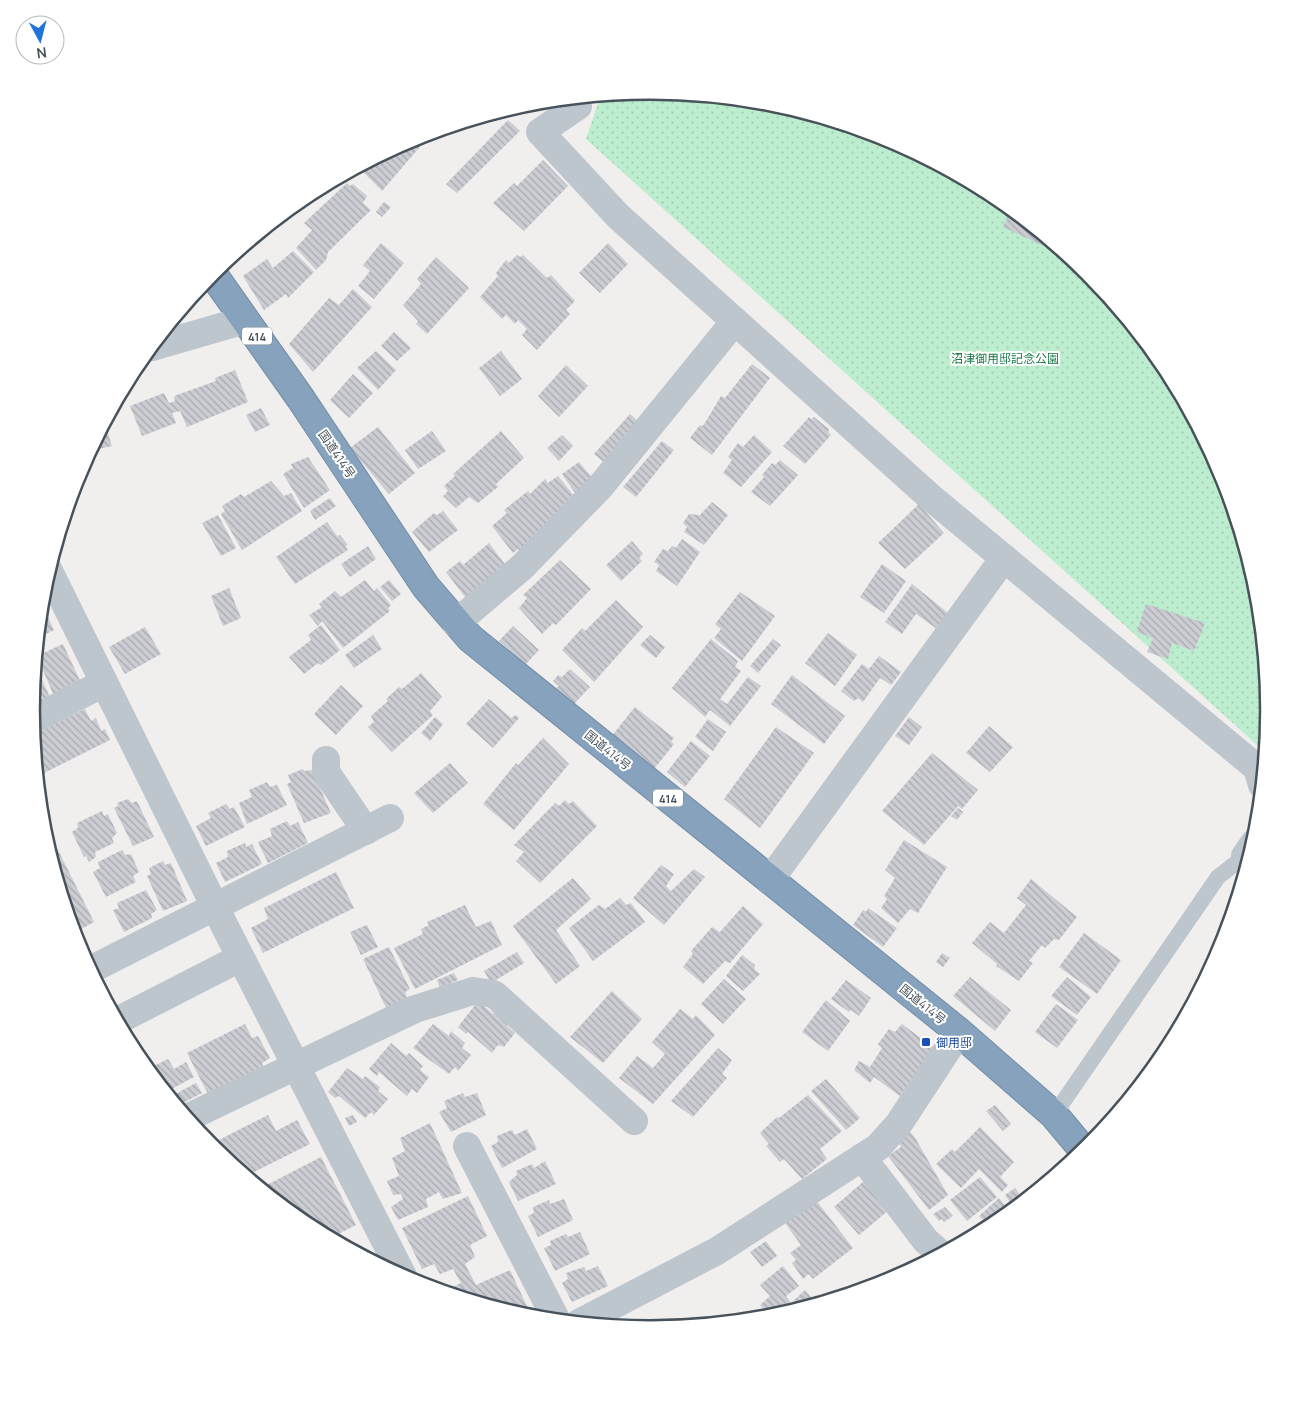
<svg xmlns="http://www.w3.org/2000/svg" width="1301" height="1422" viewBox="0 0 1301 1422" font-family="Manrope,'Noto Sans JP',sans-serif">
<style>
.green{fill:url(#green-dots)}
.building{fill:url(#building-back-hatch)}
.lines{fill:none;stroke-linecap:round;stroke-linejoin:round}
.highway-casing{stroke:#728da7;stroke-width:30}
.lane{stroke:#bdc6cd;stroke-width:16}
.street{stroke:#bdc6cd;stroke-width:28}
.highway{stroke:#87a2bc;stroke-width:28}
.transit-dot{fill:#1a4fb4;stroke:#fff;stroke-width:2}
.labels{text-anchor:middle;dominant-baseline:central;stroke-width:4;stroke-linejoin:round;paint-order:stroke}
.shield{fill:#fff;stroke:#7e868c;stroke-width:1}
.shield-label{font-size:11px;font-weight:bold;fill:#47525b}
.park-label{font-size:12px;fill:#1a7a48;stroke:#fff}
.street-label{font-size:12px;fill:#47525b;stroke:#fff}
.transit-label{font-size:12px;fill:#164399;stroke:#fff;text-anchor:start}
.rim{fill:none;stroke:#47525b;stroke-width:2.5}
</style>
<defs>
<pattern id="green-dots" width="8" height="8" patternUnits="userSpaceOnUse" patternTransform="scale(1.25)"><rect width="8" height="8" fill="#bdedcf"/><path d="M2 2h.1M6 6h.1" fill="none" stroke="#a4cdb4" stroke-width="1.8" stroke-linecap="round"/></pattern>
<pattern id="building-back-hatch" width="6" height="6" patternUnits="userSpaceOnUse" patternTransform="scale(1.25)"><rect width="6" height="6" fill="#cbcdd3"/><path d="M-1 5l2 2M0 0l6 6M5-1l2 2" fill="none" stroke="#a7a9ae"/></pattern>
</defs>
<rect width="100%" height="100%" fill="#f1eeee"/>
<polygon class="green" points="651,92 772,104 888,139 995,196 1089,273 1166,367 1223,474 1258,590 1270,711 1266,753 586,139 600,97"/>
<g class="building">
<polygon points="508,120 520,131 457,193 446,184"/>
<polygon points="420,137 425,141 382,191 361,170 366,165"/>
<polygon points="543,160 568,186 524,231 493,203 514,183 517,186"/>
<polygon points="347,183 350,186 353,184 367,196 363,203 371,210 328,252 326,260 316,270 296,248 312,230 304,223"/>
<polygon points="384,202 391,207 382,217 376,212"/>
<polygon points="1011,210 1070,258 1069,258 1003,227"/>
<polygon points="381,243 404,263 374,299 358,286 370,271 363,265"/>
<polygon points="608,243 628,264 600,293 579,273"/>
<polygon points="293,251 314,272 288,298 286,294 264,310 243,276 267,259 273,268"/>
<polygon points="517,255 520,257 523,255 547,278 551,275 575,301 566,310 570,314 537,350 522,335 527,329 518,320 515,324 506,315 502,319 480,297 498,276 496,273 506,260 509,263"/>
<polygon points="436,257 469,288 427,334 416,324 418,321 403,305 421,284 417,279"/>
<polygon points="353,289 372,307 313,372 289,344 329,298 339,305"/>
<polygon points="394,332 411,348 397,361 381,346"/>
<polygon points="376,351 396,370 378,390 357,368"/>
<polygon points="501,351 522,379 500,396 479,368"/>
<polygon points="752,364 770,378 712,455 690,438 700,425 703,426 721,396 725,398"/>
<polygon points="566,365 588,386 559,417 538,396"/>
<polygon points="235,370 248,402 187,427 180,411 172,413 176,423 142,436 130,406 164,393 169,403 175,401 174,396 216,381 215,378"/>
<polygon points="353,374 373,393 349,418 330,400"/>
<polygon points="261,408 270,425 255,432 246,415"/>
<polygon points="630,414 642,425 606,464 594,454"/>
<polygon points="809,417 811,419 814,417 829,429 828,432 831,435 805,464 783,446"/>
<polygon points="105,424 112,446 99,449 96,441"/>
<polygon points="378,427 415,473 389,494 350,448"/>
<polygon points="432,431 446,451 418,469 405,450"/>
<polygon points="501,431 524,458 496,484 498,487 478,503 469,497 456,508 443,496 448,491 444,486 455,476 453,474"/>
<polygon points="562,435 573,446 559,461 547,448"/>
<polygon points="754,435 772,452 741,487 723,473 732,460 728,457 738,443 743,447"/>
<polygon points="662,441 674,450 636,497 623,487"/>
<polygon points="308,457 330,490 304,508 283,474 293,468 291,464"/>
<polygon points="780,460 798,475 770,506 751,492 764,477 762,475 772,463 775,465"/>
<polygon points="579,462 595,481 577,496 562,474"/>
<polygon points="558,476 575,497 525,556 518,549 513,553 492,526 507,513 504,510 528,491 530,494 545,479 548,483"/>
<polygon points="271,481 284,496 291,493 302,511 242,550 221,514 225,511 222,506 241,494 244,497"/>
<polygon points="330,498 336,506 315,520 310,511"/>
<polygon points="712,502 728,515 704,545 684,532 687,527 683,523 689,514 700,515"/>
<polygon points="919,504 944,533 905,569 878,543"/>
<polygon points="443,511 458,530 429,552 412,532 434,513 437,515"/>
<polygon points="218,515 236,548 221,556 202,523"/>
<polygon points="327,522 337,536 340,535 348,545 345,546 348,550 295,584 276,557"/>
<polygon points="682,539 700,552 677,586 656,571 659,565 654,562 663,549 668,551 672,546 676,548"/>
<polygon points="632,541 643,554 639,558 642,561 621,581 606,565"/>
<polygon points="489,543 508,568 465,597 446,572 460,561 463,565"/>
<polygon points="368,546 376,559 350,577 341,564"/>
<polygon points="560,560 591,589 556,625 553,623 542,634 519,608 527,598 523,595"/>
<polygon points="882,564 906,581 884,613 860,597"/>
<polygon points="365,580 374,591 377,588 391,605 388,608 390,611 343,648 322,621 318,626 309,615 322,607 319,604 335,591 341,597"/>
<polygon points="389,580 401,594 392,601 380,587"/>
<polygon points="912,584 948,613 937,629 916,614 902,634 885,622"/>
<polygon points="229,588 241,618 223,626 211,596"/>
<polygon points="740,592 775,616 742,661 714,638 721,629 715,624"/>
<polygon points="616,600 643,627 594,682 562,650 582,628 585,631"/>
<polygon points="1146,604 1205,623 1194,651 1172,643 1168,659 1147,652 1153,638 1137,632"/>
<polygon points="42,605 54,630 38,638 39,633"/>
<polygon points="321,625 340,650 321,665 318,663 304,674 289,657 311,640 308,635"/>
<polygon points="513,626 539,650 525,665 499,641"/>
<polygon points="145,627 161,654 125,674 109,647"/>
<polygon points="828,633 857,655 835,686 805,663"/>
<polygon points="373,635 382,649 354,668 345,655"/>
<polygon points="650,635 665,647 656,658 640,645"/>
<polygon points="711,639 738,661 735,667 741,671 720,699 727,704 748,677 761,686 730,726 710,710 705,717 672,688"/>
<polygon points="773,639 781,645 758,673 750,666"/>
<polygon points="63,644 83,687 56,701 37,656"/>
<polygon points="879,656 901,672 891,685 880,678 863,702 858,698 854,701 841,691 862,664 869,669"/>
<polygon points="570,669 590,687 574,704 556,688 559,686 553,681 558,675 562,677"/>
<polygon points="421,673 442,697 430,711 433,715 392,752 368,727 374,722 371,716 388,701 386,699 399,687 402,689"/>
<polygon points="792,675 845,716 824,744 771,704"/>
<polygon points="41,677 52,702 46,704 34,679"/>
<polygon points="34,682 45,706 31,711"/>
<polygon points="341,685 363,706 336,735 314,714"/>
<polygon points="489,699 511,718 516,715 519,718 493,748 466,724"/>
<polygon points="635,707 674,738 671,741 674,744 654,769 610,738"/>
<polygon points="85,709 91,721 96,718 101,731 105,729 110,740 38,776 34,734"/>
<polygon points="435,717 443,724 430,741 421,733"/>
<polygon points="909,717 922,727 909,745 895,736"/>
<polygon points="708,719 726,732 713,751 695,737"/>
<polygon points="989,726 1013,747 990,772 966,753"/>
<polygon points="776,727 814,753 760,828 724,799"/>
<polygon points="543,738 569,764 514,830 483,804 516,763 518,765"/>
<polygon points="691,741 710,756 685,787 667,772"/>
<polygon points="932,753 978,790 962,809 958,806 924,845 882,811"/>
<polygon points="450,763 468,783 433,813 414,793"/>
<polygon points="303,769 304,771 312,770 331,813 304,823 287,784 291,782 288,775"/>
<polygon points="267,782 270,787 277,785 287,805 247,824 239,803 252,797 249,790"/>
<polygon points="128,799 132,803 137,801 154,837 133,846 114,808 118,806 117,803"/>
<polygon points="565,800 569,804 573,801 597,826 540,883 516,861 524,852 514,845 555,803 559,806"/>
<polygon points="226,804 230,809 234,807 245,827 206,846 196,826 211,818 208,813"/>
<polygon points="958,808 963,812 957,820 951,816"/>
<polygon points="102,811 104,816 108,814 117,833 112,838 114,843 95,852 96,857 89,862 86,856 84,857 72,832 78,828 77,823"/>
<polygon points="287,821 290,826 298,822 308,843 268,863 258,842 272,836 270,829"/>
<polygon points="904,840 947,867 918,913 910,909 898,923 881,908 887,899 884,896 895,878 885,870"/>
<polygon points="245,843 246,847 252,844 262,864 225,882 216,863 228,857 227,851"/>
<polygon points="55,844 94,922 74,933 48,848"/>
<polygon points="122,850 125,855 131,854 139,872 133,876 136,882 106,897 93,872 100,868 98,862"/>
<polygon points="163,861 165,865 171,863 187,901 163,911 147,876 151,874 149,868"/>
<polygon points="661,865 674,874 666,886 671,891 694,869 705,877 664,925 633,898"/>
<polygon points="336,872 354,908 263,953 251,928 268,919 264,908"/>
<polygon points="573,878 591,899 556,930 580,966 556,984 513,926"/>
<polygon points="1031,879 1077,917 1059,940 1054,939 1045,948 1042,945 1029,961 1033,963 1019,981 996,966 997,964 972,943 990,922 1004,933 1026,905 1017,898"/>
<polygon points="146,890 157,910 151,914 152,918 124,932 113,910 119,908 117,903"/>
<polygon points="620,898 626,905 631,903 645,922 593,961 569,928 599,905 605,909"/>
<polygon points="465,905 476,927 491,921 502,945 415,989 394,948 423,934 421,929 429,925 427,922"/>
<polygon points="743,906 763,924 730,963 725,961 703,984 683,967 693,954 691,951 712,927 720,932"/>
<polygon points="868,908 897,928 883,947 853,925 863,910 866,912"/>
<polygon points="367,925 378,947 361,955 350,932"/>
<polygon points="1084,933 1121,960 1097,994 1059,967"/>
<polygon points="389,947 410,989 405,992 408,1000 387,1010 363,959"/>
<polygon points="517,952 524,963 491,983 484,971"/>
<polygon points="942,953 950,958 943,967 936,962"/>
<polygon points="742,955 755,965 754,969 760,974 743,991 726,976"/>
<polygon points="454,973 458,980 440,988 437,980"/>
<polygon points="970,977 1011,1010 995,1031 953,996"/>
<polygon points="1067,977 1091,997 1077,1015 1051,996"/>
<polygon points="724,979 746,999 723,1024 701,1004"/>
<polygon points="846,980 871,998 859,1016 851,1010 849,1012 831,999"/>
<polygon points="612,991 642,1019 603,1063 570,1037"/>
<polygon points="826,1000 850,1021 828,1051 802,1032"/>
<polygon points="478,1001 493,1014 495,1011 509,1022 507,1026 515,1033 504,1047 498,1045 492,1053 468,1032 466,1034 458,1027"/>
<polygon points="1056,1004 1078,1020 1057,1048 1035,1032"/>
<polygon points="680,1009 693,1019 696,1015 715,1035 653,1104 619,1078 637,1056 653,1068 665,1054 652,1042"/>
<polygon points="245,1024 252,1038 258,1036 270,1058 262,1063 264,1068 209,1096 187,1053"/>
<polygon points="433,1024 449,1036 451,1031 465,1043 462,1048 471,1055 458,1071 455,1067 449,1074 413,1048"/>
<polygon points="902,1024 934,1048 900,1096 874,1077 870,1083 854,1070 859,1061 870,1067 882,1048 878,1044 889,1029 895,1032"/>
<polygon points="391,1043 406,1056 409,1053 423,1066 420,1070 429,1077 417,1093 412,1089 407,1096 379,1072 377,1076 369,1069"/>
<polygon points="718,1048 732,1060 722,1074 727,1078 693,1117 671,1101"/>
<polygon points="168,1059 174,1069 186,1062 194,1077 166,1092 148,1069"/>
<polygon points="347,1068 363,1079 365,1076 380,1087 378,1091 388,1099 374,1115 371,1112 365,1118 339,1096 335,1098 328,1092"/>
<polygon points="826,1079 860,1118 846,1130 811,1091"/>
<polygon points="196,1083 202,1093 177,1106 170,1097"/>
<polygon points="463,1093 465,1097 477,1093 486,1115 451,1132 439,1112 447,1108 444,1101"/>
<polygon points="808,1095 842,1131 820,1149 827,1159 802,1179 784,1159 780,1162 766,1146 769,1144 760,1133 777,1117 779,1118"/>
<polygon points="995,1105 1011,1124 1003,1131 986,1111"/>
<polygon points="268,1115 276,1131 297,1120 310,1144 246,1176 232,1165 219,1140"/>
<polygon points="353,1115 357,1122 349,1126 345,1118"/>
<polygon points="430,1123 462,1193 443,1199 439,1192 426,1199 428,1207 398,1220 391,1207 403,1199 401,1194 393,1195 387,1181 399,1176 392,1158 405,1151 400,1138"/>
<polygon points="980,1127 1014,1162 1000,1177 1008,1185 1002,1192 979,1169 961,1188 936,1164 952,1149 955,1152"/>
<polygon points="527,1129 537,1149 502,1168 491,1146 498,1142 497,1136 512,1130 515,1135"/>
<polygon points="907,1129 914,1136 948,1195 929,1210 888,1156 901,1147 897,1139"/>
<polygon points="321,1157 356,1225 330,1238 306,1226 261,1188"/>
<polygon points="545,1161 556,1184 518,1201 509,1182 517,1175 516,1171 532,1164 534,1168"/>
<polygon points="980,1177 997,1197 967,1221 950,1200"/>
<polygon points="864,1181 889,1210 859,1235 834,1207"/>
<polygon points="1015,1188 1023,1199 1013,1207 1005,1195"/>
<polygon points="468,1196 487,1236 470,1245 475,1257 465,1264 476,1285 510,1270 533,1319 443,1292 461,1283 453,1269 440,1274 434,1264 422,1269 402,1228"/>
<polygon points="999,1198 1010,1211 990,1228 979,1216"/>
<polygon points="564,1199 573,1220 538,1237 528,1216 534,1213 533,1207 549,1200 550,1204"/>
<polygon points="816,1200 853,1248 813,1279 809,1274 803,1279 792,1263 796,1260 790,1253 801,1245 785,1223"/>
<polygon points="945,1207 953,1216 944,1222 942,1219 939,1221 933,1214"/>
<polygon points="580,1232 590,1254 555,1271 544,1248 551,1245 550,1241 566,1234 568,1237"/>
<polygon points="766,1241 777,1256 762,1267 750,1252"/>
<polygon points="598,1266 608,1286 572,1302 562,1283 568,1279 566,1273 584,1267 586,1271"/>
<polygon points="783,1266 799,1286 786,1296 791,1303 805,1290 817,1304 771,1318 760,1305 770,1296 760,1285"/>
</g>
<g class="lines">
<g class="highway-casing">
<polyline id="highway" points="212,273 301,399 426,587 470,638 959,1032 1054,1115 1085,1152"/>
</g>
<polyline class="lane" points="1054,1115 1218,877 1245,856 1251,856"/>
<g class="street">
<polyline points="574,99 578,106 540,132 618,216 929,496 1257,768 1262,785"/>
<polyline points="152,347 245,320"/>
<polyline points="49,571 215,907 404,1278"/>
<polyline points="456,623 522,567 600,487 735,321"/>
<polyline points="32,720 104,683"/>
<polyline points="326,760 326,772 366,831"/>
<polyline points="1245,856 1254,843"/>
<polyline points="770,880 1004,558"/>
<polyline points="90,970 390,818"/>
<polyline points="117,1021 240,958"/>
<polyline points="187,1118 415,1009 473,991 494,994 634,1121"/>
<polyline points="467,1146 557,1321"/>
<polyline points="862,1157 926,1241 941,1254"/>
<polyline points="579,1323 717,1251 878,1147 898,1125 959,1032"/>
</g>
<use href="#highway" class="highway"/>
</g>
<rect class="transit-dot" x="921" y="1037" width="10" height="10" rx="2.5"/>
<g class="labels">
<g class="shield">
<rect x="242" y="327.5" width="30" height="17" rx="4"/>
<rect x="653" y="789.5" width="30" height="17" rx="4"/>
</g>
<g class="shield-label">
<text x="257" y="336">414</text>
<text x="668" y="798">414</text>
</g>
<g class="park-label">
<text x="1005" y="358">沼津御用邸記念公園</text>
</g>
<g class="street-label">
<text transform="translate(337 454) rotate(56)">国道414号</text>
<text transform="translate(608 750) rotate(39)">国道414号</text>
<text transform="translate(923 1004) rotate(39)">国道414号</text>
</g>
<g class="transit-label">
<text x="936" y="1042">御用邸</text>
</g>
</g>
<path d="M0 0H1301V1422H0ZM40 710a610 610 0 1 1 1220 0a610 610 0 1 1-1220 0Z" fill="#fff" fill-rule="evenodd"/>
<path class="rim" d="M40 710a610 610 0 1 1 1220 0a610 610 0 1 1-1220 0Z"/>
<g transform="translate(40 40) rotate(173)"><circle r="24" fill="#ffffff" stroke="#b5babd"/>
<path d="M0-4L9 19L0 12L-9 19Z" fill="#1e74da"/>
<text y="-8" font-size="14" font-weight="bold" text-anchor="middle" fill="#47525b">N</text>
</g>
</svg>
